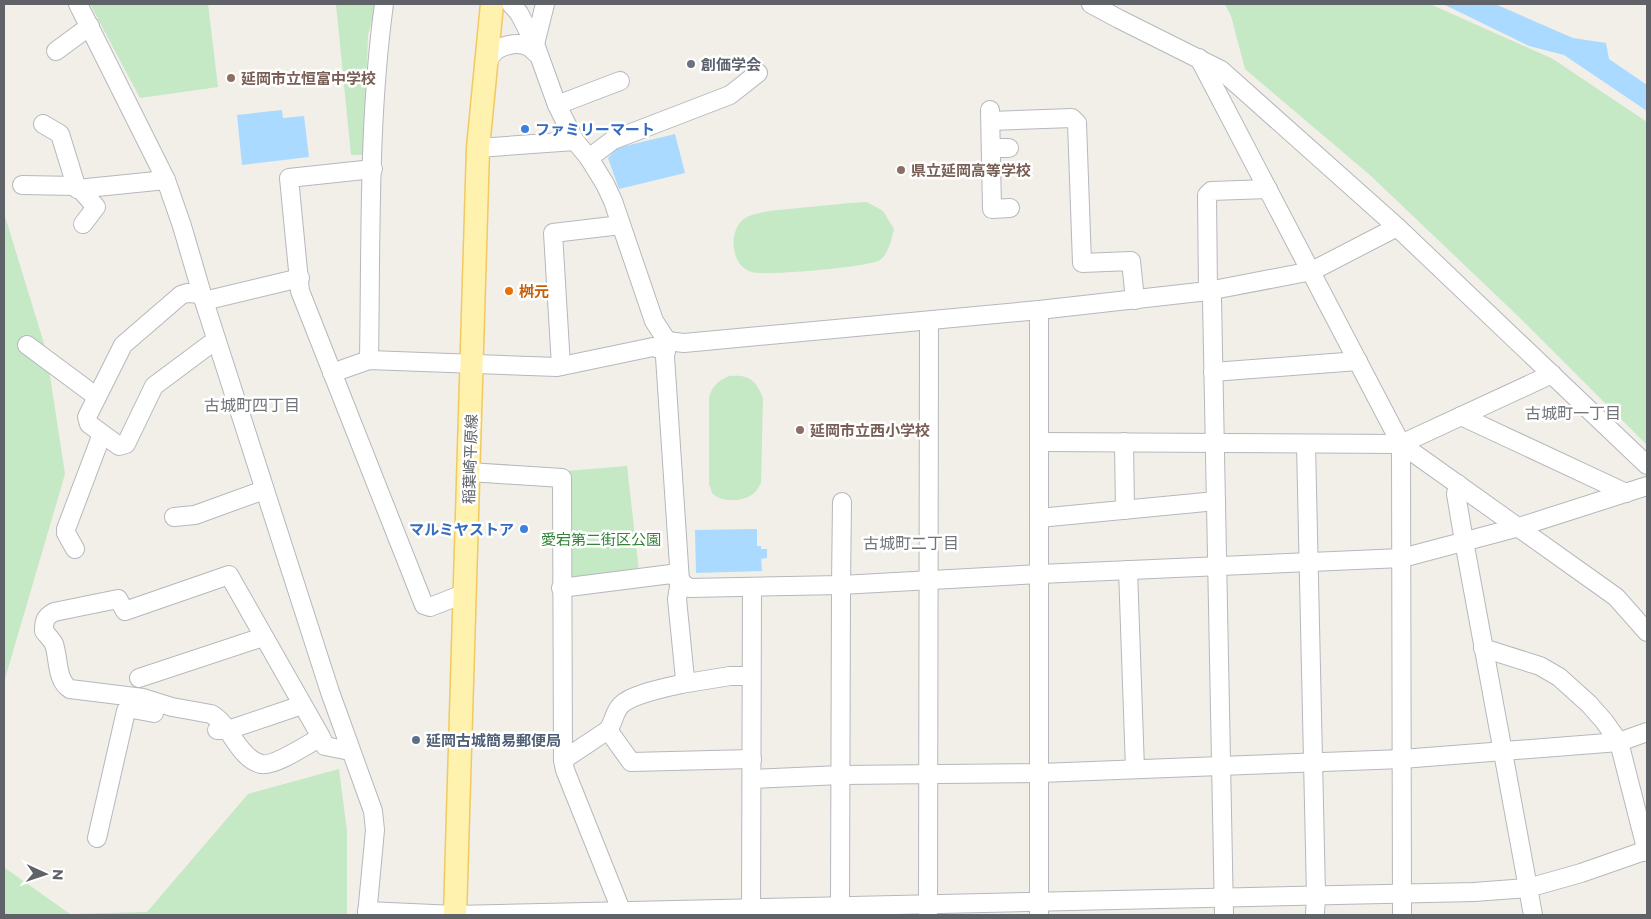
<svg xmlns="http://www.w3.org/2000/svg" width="1651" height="919" viewBox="0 0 1651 919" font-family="Montserrat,'Noto Sans JP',sans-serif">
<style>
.green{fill:#c5e8c5}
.water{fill:#aadaff}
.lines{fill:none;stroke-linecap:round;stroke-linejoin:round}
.minor-casing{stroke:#b5b8bc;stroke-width:20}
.major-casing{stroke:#f2c960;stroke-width:25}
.minor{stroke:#fff;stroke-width:18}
.major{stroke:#fff2af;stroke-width:22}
.worship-dot{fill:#6b7280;stroke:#fff;stroke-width:2}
.education-dot{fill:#8d6e63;stroke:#fff;stroke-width:2}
.shop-dot{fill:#3f7fe0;stroke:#fff;stroke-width:2}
.food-dot{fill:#e8710a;stroke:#fff;stroke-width:2}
.service-dot{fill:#5c6f8a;stroke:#fff;stroke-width:2}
.labels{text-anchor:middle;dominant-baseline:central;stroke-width:5;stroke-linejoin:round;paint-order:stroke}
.worship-label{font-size:15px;font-weight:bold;fill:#5b616d;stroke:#fff;text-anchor:start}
.education-label{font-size:15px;font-weight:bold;fill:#785e54;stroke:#fff;text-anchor:start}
.shop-label{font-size:15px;font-weight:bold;fill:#366cbe;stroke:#fff;text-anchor:start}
.food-label{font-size:15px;font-weight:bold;fill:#c56008;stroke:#fff;text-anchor:start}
.street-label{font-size:15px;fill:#5f6368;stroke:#fff}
.park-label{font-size:15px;fill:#348238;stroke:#fff}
.service-label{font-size:15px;font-weight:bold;fill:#4e5e75;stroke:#fff;text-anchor:start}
.neighbourhood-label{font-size:16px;fill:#70757a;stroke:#fff}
</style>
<rect width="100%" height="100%" fill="#f1efe8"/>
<g class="green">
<polygon points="90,4 208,4 218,87 140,98"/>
<polygon points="336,4 377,4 368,35 364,155 351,155"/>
<polygon points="1225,4 1430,4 1553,59 1647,122 1647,445 1519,317 1371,176 1245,69 1231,16"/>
<path d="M 867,202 L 883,211 L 894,229 C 891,240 889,253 880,260 C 870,267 766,276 752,272 C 730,267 727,227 747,217 C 764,210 782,210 799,208 C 822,206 844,203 867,202 Z"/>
<polygon points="4,213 46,350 65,474 4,682"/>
<path d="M 729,376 C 749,374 756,380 763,398 L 761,483 C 759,486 757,491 754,493 C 745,502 721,503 712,493 C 712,492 710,486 709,485 L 709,398 C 712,386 718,381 729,376 Z"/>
<polygon points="627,466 639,572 568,580 567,471"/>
<polygon points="4,758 5,868 70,914 147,912 248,794 339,769 347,831 347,915 4,915"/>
</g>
<g class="water">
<polygon points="1443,4 1495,4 1573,38 1606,43 1609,59 1647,85 1647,111 1564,55 1529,46"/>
<polygon points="282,110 283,118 304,116 309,157 242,165 237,115"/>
<polygon points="675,134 685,173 619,189 608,158 617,148"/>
<polygon points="757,529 757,546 761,546 761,549 767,549 767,558 761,559 762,571 696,573 695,530"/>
</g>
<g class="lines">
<g class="minor-casing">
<g id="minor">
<polyline points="78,4 166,180 182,226 204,301 330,692 373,811 375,830 367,915"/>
<path d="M 511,4 L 519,13 L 535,44 L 557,105 L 575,141 L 589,158 L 605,184 L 613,201 L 654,321 L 667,341 L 665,357 L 680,581 L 677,599 L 685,679 L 681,684 C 665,688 632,694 621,705 C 614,712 614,722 608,730 L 563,760"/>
<polyline points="1091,4 1119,19 1221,70 1397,227 1647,465"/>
<polyline points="535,44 545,4"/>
<polyline points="56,51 90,26"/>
<polyline points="1199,58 1401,444 1616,597 1647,632"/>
<path d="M 487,68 C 488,64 489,59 491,56 C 498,45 518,41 529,47 C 532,49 535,52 538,55"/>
<polyline points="557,105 620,81"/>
<polyline points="990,110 992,209 1010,208"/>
<polyline points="991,121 1072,118 1077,123 1082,263 1131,261 1135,300"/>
<polyline points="43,124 60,134 77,189 166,180"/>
<polyline points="478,148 575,141"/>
<polyline points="991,148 1009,148"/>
<polyline points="589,158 613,140 730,95 758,73"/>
<polyline points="373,169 289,178 300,291 424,605 430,607 466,593"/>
<polyline points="22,185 77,186"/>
<polyline points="80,189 96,207 83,224"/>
<polyline points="202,294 187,293 181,295 123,345 87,417 89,424 119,446 126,444 154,386 209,345 217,343"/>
<polyline points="204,301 300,278"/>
<polyline points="1039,310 1039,915"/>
<polyline points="667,341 684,343 1039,310 1208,291 1312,271 1397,227"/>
<polyline points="27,345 97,397"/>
<path d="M 369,360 C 371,242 368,121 384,4"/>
<polyline points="561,366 553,233 621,225"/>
<polyline points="1213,372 1358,361"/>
<polyline points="332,373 369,360 557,367 653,347 666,351"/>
<polyline points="1461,416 1626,493"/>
<polyline points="1040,442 1401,444 1552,374"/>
<polyline points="1124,442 1125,510"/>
<polyline points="1306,444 1316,895 1315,915"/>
<polyline points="1401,444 1402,915"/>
<polyline points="469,472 562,478 563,760 565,770 623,915"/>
<polyline points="1458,484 1456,494 1464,541 1533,915"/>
<polyline points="174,517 195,515 264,490"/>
<polyline points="1039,518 1216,501"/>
<polyline points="75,549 66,533 66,529 102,434"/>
<polyline points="1128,570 1135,769"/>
<polyline points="561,588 671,574 689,588 841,585 1040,574 1402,558 1519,527 1647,486"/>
<polyline points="1483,648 1540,666 1559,677 1589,704 1604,721 1619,742 1647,852"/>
<polyline points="139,678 263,637"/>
<polyline points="681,684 730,676 751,676"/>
<polyline points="217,730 228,730 302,705"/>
<polyline points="608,730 631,762 752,759"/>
<path d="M 321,737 L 229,575 L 125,611 L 118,599 L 54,612 C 45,617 44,621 44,631 C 47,635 52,640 54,644 C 59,659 56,680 70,689 L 143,698 L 172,707 L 211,714 C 222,720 228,731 235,741 C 241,750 249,761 261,764 C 274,767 308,744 321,737 L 325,746 L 350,751"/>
<polyline points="752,779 841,775 1040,773 1402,759 1619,742 1647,732"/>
<polyline points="97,838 126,711 133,709 154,713"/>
<polyline points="840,906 841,585 842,502"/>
<polyline points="367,911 455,915 1474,892 1528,888 1581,873 1647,850"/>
<polyline points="751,915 752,587"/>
<polyline points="928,915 929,321"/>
<polyline points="1224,915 1212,299 1208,291 1207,195 1211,191 1268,189"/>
</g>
</g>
<g class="major-casing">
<polyline id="major" points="455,915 478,148 492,4"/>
</g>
<use href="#minor" class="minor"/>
<use href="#major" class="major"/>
</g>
<circle class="worship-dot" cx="691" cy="64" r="5"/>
<g class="education-dot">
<circle cx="231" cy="78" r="5"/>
<circle cx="901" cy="170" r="5"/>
<circle cx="800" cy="430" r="5"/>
</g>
<g class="shop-dot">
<circle cx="525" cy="129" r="5"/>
<circle cx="524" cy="529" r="5"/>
</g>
<circle class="food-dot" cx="509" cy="291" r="5"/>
<circle class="service-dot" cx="416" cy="740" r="5"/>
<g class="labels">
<g class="worship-label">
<text x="701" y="64">創価学会</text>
</g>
<g class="education-label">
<text x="241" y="78">延岡市立恒富中学校</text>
<text x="911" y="170">県立延岡高等学校</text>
<text x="810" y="430">延岡市立西小学校</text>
</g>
<g class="shop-label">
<text x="535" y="129">ファミリーマート</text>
<text x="514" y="529" text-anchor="end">マルミヤストア</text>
</g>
<g class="food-label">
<text x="519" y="291">桝元</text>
</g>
<g class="street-label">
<text transform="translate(470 459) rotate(-88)">稲葉崎平原線</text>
</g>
<g class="park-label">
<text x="601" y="539">愛宕第二街区公園</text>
</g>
<g class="service-label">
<text x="426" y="740">延岡古城簡易郵便局</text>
</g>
<g class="neighbourhood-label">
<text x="252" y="405">古城町四丁目</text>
<text x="1573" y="413">古城町一丁目</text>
<text x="911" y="543">古城町二丁目</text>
</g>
</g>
<rect width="1651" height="919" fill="none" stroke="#5f6368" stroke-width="10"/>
<g transform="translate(45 874) rotate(93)" stroke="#ffffff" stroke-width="4" paint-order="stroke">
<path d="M0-4L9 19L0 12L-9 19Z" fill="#5f6368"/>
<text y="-8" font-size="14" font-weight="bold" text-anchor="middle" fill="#5f6368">N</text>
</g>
</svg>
